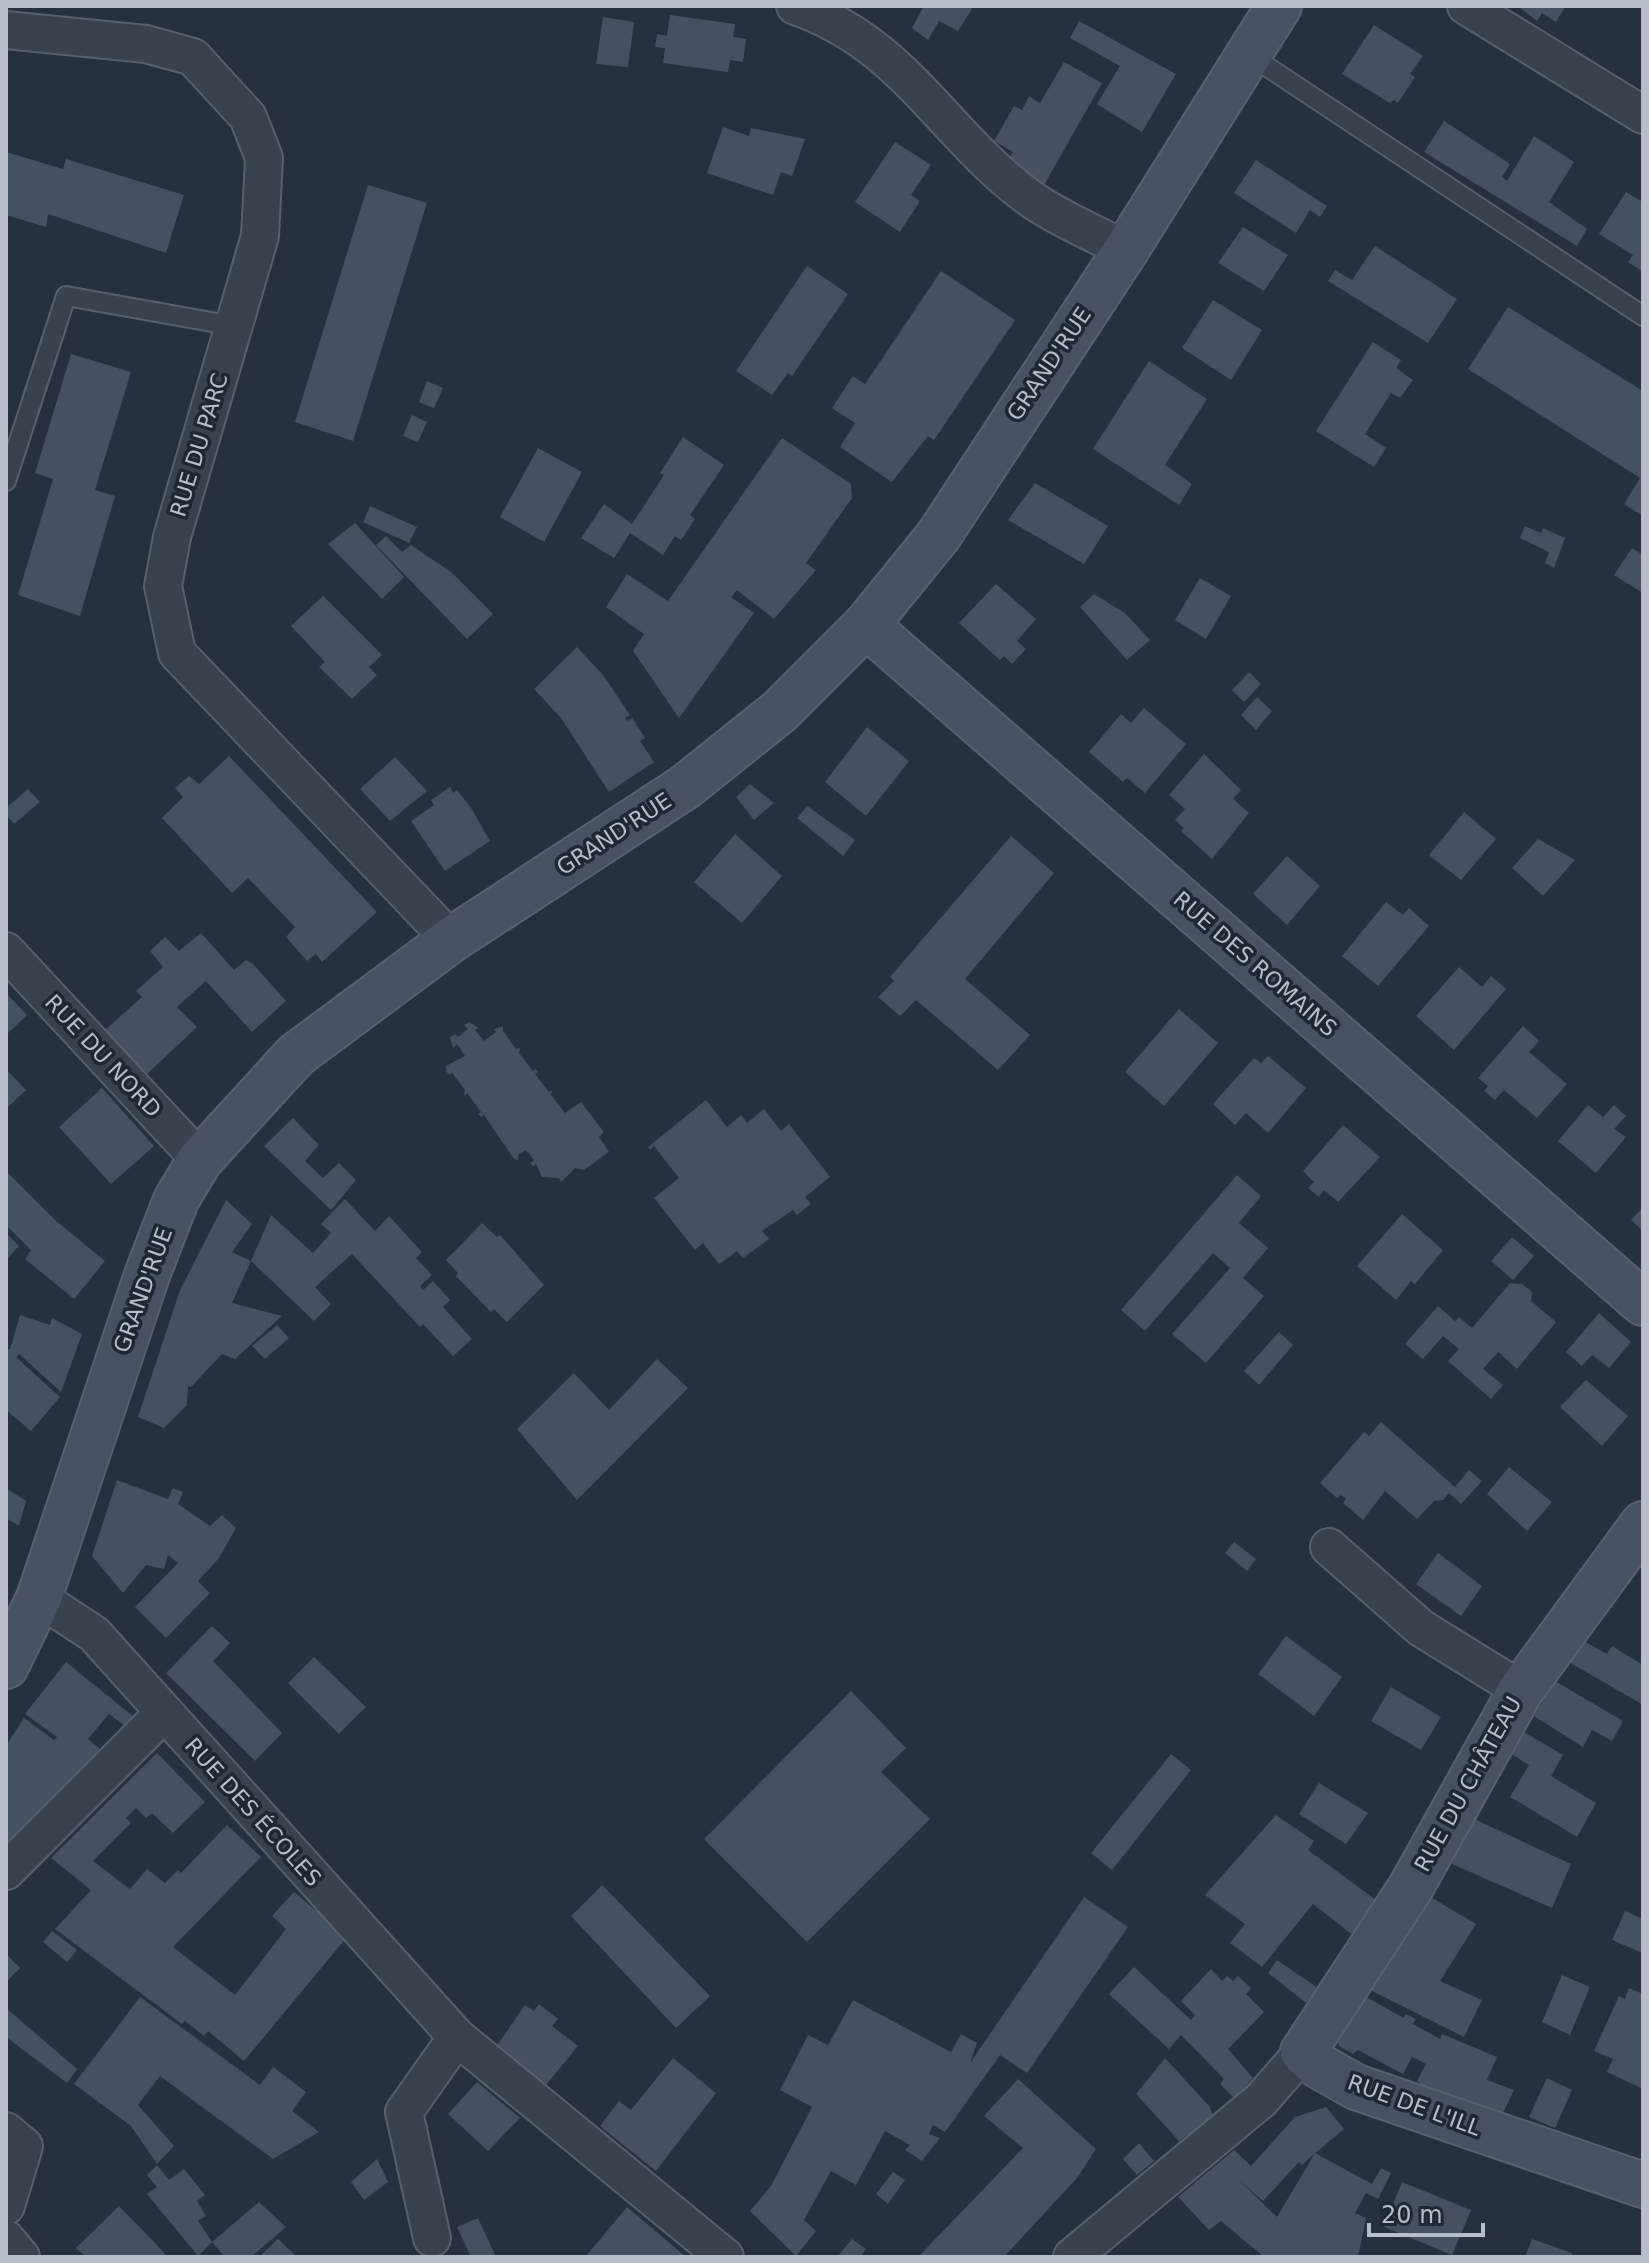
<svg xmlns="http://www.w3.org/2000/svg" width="1649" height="2263" viewBox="0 0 1649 2263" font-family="'DejaVu Sans',sans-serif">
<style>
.building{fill:#455061}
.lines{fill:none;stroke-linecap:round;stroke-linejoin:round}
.lane-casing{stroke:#58606d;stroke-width:22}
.street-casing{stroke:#58606d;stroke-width:40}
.secondary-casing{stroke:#58606d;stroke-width:48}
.lane{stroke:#3a424f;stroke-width:18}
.street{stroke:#3a424f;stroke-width:36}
.secondary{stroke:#485162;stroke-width:44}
.labels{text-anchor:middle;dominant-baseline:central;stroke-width:7;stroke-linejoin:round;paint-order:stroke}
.street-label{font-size:22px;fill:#b7bdca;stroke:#1f2735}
</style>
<rect width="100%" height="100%" fill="#26303f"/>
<g class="building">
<polygon points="924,6 967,6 972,9 958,31 939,21 928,40 912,28"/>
<polygon points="1518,6 1566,6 1556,22 1542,13 1537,21"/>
<polygon points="670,15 735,24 733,37 746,39 743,62 730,60 728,72 663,63 665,48 655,47 657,34 667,36"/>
<polygon points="603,17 634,22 628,67 596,64"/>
<polygon points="1079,21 1176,74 1142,132 1097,104 1120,66 1070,38"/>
<polygon points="1374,25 1423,56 1410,74 1415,77 1398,103 1394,100 1390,103 1342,74"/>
<polygon points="1064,62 1102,83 1044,185 1007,163 1013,152 994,141 1014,106 1022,110 1029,96 1040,103"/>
<polygon points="1444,121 1510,164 1502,177 1507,181 1534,136 1574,162 1549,202 1587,229 1577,246 1424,152"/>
<polygon points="723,127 749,136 751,128 805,139 792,176 781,172 773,195 707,173"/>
<polygon points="895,142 931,165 911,195 920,201 900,232 855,202"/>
<polygon points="6,152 63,169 66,159 184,195 166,253 48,214 46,227 6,215"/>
<polygon points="1256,160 1327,206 1320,217 1310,210 1296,233 1234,193"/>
<polygon points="368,185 427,203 353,441 295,422"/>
<polygon points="1626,192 1643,202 1643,272 1628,262 1633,255 1599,234"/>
<polygon points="1243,227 1288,255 1264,291 1218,263"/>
<polygon points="1375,246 1457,299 1428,343 1328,281 1335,270 1352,280"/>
<polygon points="807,266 848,294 792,376 788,373 772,395 736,371"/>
<polygon points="941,271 1015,320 934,440 928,436 892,482 840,447 855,423 832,408 853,376 865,384"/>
<polygon points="1213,300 1262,330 1231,380 1182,348"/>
<polygon points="1508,307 1643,391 1643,516 1624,504 1640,478 1468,369"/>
<polygon points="1373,342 1401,360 1396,368 1413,380 1400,398 1391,393 1365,434 1386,448 1374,467 1316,431"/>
<polygon points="71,354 131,372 95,490 115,496 80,616 18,595 53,479 35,473"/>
<polygon points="1149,361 1207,399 1165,465 1192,484 1179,505 1093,449"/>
<polygon points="427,381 443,388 434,408 419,402"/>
<polygon points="412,415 427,422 418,442 403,436"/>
<polygon points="683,437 724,465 690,515 695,519 681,540 675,536 663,555 630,533 614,558 581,538 604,504 632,524 664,475 660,473"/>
<polygon points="782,438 851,484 852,498 806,563 816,570 774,619 737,590 731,597 754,613 679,718 633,651 644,634 606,607 627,574 668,601"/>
<polygon points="538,448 582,472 544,542 500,517"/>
<polygon points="1035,483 1108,526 1084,564 1008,520"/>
<polygon points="370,506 417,527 409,543 363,522"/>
<polygon points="355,523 404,577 382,599 328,544"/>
<polygon points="1525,526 1541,533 1543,528 1565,538 1554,568 1545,563 1549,552 1520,538"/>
<polygon points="386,536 402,552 411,545 451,572 493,614 467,639 376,545"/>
<polygon points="1632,548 1643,555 1643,593 1614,575"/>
<polygon points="1200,578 1231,596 1206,639 1175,620"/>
<polygon points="996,584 1036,619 1017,641 1026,649 1012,664 1004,656 1000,660 959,623"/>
<polygon points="1094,594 1125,613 1150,640 1127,660 1080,607"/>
<polygon points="323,596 382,655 369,667 377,675 352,699 319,667 325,662 291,626"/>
<polygon points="577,647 603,675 630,715 625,718 627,721 632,718 645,738 640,741 654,762 609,792 561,718 534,689"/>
<polygon points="1249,672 1261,684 1244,702 1232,690"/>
<polygon points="1257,697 1272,711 1256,730 1241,715"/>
<polygon points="1144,708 1186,744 1145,793 1127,778 1123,782 1089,752 1121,714 1131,723"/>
<polygon points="867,727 909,761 866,816 825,782"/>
<polygon points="1204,754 1241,790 1233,799 1249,813 1212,859 1181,831 1184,828 1175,820 1185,809 1169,795"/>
<polygon points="229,756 377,912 322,962 316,954 307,961 286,937 295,927 248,878 232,893 162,818 183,797 175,788 189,776 199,784"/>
<polygon points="395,757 427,791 390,821 360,789"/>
<polygon points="750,784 774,803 754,820 736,797"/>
<polygon points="450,787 453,793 457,790 471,808 490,841 445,871 411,821 434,805 431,800"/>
<polygon points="28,789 40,802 14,824 6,815 6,808"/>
<polygon points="807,806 855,840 843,856 797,818"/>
<polygon points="1464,812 1496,839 1461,880 1429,855"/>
<polygon points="735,834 782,876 742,923 694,882"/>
<polygon points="1011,836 1054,873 965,979 1030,1035 998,1070 916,1000 900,1016 878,997 894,981 890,977"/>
<polygon points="1538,839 1575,860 1543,896 1512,868"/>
<polygon points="1287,856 1320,886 1287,925 1253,894"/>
<polygon points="1386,902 1403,915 1409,908 1429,926 1378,986 1342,956"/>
<polygon points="201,933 234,970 246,960 253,964 286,1001 252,1032 206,981 177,1007 197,1027 146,1075 105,1030 142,997 136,991 163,967 150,951 165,937 179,951"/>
<polygon points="1459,967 1482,987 1491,976 1506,989 1454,1050 1416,1016"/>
<polygon points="6,993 27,1015 6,1035"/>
<polygon points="1179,1009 1218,1043 1164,1106 1125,1072"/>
<polygon points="469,1022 479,1028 475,1030 484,1041 496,1032 494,1029 503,1026 503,1031 516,1049 520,1048 519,1053 533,1071 536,1069 538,1072 535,1074 549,1092 552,1090 551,1095 565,1113 581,1102 604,1132 599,1137 609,1152 584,1170 575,1168 561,1182 559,1178 542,1177 536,1164 533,1166 530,1163 534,1160 526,1150 519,1154 518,1160 514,1159 484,1115 481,1117 478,1114 481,1112 467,1093 464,1096 465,1090 452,1073 449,1075 446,1071 446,1066 465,1056 457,1044 453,1048 450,1037 455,1034 458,1037 468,1029 464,1025"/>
<polygon points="1523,1026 1539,1041 1529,1052 1567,1084 1537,1118 1504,1090 1495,1100 1484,1091 1488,1086 1478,1078"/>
<polygon points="1268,1056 1306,1088 1268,1133 1246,1113 1235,1125 1213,1104 1254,1058 1261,1063"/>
<polygon points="6,1069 26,1090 6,1109"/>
<polygon points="102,1088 154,1146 111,1184 59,1127"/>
<polygon points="706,1100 727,1127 741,1115 747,1123 764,1109 781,1131 789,1124 830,1177 805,1197 811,1204 797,1215 793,1210 762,1231 769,1239 743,1258 737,1251 719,1264 703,1243 695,1250 654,1198 679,1178 654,1146 650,1150 648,1147"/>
<polygon points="1588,1105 1603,1117 1614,1105 1626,1116 1614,1129 1626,1137 1596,1173 1558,1141"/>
<polygon points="293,1118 319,1145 305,1161 323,1178 339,1163 356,1180 331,1210 264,1146"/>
<polygon points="1343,1125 1380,1157 1338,1202 1324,1190 1319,1197 1308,1188 1314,1182 1303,1171"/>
<polygon points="6,1171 55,1220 105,1261 74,1299 25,1259 31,1250 6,1225"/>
<polygon points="1237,1175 1261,1196 1239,1223 1268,1248 1243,1278 1264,1296 1206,1363 1172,1334 1230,1268 1213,1253 1145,1331 1121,1310"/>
<polygon points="345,1199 375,1231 389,1216 422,1252 416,1258 432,1275 420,1286 423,1290 433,1281 450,1300 443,1307 472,1339 453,1356 423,1324 420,1327 352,1254 315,1287 331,1304 314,1321 251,1261 232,1303 282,1316 235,1359 222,1354 191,1387 188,1386 187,1405 164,1428 138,1417 180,1290 226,1200 252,1224 232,1252 251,1261 271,1215 313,1253 331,1233 321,1224"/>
<polygon points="1643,1207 1643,1231 1631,1220"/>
<polygon points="1402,1214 1443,1250 1415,1284 1411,1281 1396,1300 1357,1266"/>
<polygon points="482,1223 497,1237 500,1235 544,1285 507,1322 494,1309 491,1312 456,1276 458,1273 446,1260"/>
<polygon points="6,1233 19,1246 6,1260"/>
<polygon points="1512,1237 1534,1256 1513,1280 1491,1261"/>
<polygon points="1510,1283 1522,1284 1532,1292 1531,1301 1556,1322 1517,1369 1498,1352 1483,1369 1503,1385 1491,1399 1448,1361 1459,1349 1443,1336 1423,1359 1405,1344 1438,1306 1455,1321 1459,1317 1472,1328"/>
<polygon points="1599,1313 1631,1342 1609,1368 1592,1355 1582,1366 1566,1352"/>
<polygon points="20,1315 50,1325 52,1318 82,1334 61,1392 19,1354 17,1358 60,1397 31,1431 6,1410 6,1349 10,1349"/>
<polygon points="277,1325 289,1338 265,1359 252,1346"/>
<polygon points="1279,1332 1293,1345 1259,1385 1244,1371"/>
<polygon points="657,1359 688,1388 577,1500 517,1429 574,1373 609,1410"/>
<polygon points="1586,1380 1628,1416 1602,1446 1560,1407"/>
<polygon points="1381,1422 1455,1487 1469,1470 1482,1481 1461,1504 1449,1493 1443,1500 1434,1501 1417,1519 1385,1491 1363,1520 1343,1503 1346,1499 1341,1495 1337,1498 1320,1483 1364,1432 1369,1436"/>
<polygon points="1509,1467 1552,1502 1527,1531 1487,1494"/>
<polygon points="117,1480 168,1499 173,1488 183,1492 178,1504 210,1526 222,1515 236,1528 219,1558 198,1581 210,1593 166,1638 135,1607 178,1563 168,1555 164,1569 146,1565 123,1593 92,1556"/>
<polygon points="6,1488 26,1501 19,1526 6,1518"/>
<polygon points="1234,1542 1256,1559 1247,1571 1225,1553"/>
<polygon points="1438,1553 1482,1586 1461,1616 1416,1584"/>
<polygon points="212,1626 230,1643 213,1661 282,1733 255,1761 166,1673"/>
<polygon points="1286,1636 1342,1677 1314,1716 1258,1674"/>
<polygon points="1582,1640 1607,1654 1612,1646 1643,1665 1643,1705 1569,1662"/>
<polygon points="314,1657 366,1707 339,1734 288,1683"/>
<polygon points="66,1662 134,1717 125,1726 109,1714 88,1739 100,1749 6,1846 6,1746 24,1718 54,1740 57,1737 25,1714"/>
<polygon points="1555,1681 1623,1721 1612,1741 1592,1730 1583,1747 1534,1716"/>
<polygon points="1391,1687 1441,1717 1421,1750 1371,1721"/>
<polygon points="851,1691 906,1748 881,1772 930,1819 807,1942 704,1839"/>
<polygon points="1524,1732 1563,1755 1551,1776 1596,1803 1577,1837 1510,1797 1529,1765 1511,1754"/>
<polygon points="157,1753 205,1802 173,1833 152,1813 146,1818 136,1808 126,1818 131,1823 93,1861 130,1889 147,1869 165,1883 178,1870 181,1873 227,1825 261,1857 173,1947 235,1995 286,1929 272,1916 294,1892 347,1937 244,2061 208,2031 204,2036 185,2021 182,2024 55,1929 91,1890 51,1858"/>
<polygon points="1171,1754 1191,1770 1112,1870 1091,1853"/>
<polygon points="1319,1783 1368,1813 1346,1844 1299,1814"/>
<polygon points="1276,1815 1314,1841 1308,1850 1380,1903 1354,1936 1313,1904 1262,1967 1230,1943 1245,1924 1205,1895"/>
<polygon points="1472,1818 1571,1864 1552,1908 1452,1864"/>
<polygon points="602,1885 710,1996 676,2028 571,1916"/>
<polygon points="1427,1895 1476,1924 1440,1981 1482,2000 1464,2037 1368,1989"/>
<polygon points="1084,1897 1128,1927 1027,2073 1000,2055 945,2132 933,2125 929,2134 940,2138 922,2161 905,2150 910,2145 885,2131 856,2185 831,2171 804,2220 816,2231 796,2256 750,2211 771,2186 812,2107 780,2090 808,2035 828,2045 853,2000 951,2052 961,2034 977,2043 970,2063"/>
<polygon points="1625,1911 1643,1919 1643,1953 1612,1940"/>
<polygon points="52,1931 77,1950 67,1962 43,1942"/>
<polygon points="6,1954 20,1968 6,1982"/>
<polygon points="1277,1960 1318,1988 1306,2003 1268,1973"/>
<polygon points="1134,1967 1191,2020 1195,2015 1181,2001 1211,1969 1222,1981 1227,1976 1233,1981 1238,1976 1251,1988 1246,1994 1264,2012 1228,2049 1253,2078 1235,2099 1220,2084 1224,2079 1181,2035 1169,2049 1109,1994"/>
<polygon points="1562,1975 1590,1987 1570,2035 1542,2022"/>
<polygon points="1629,1988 1643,1994 1643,2089 1607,2072 1613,2059 1594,2051 1619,1996 1625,1999"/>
<polygon points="1362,1995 1404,2018 1406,2014 1416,2019 1413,2024 1440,2039 1442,2034 1497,2057 1487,2080 1514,2090 1499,2121 1443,2098 1417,2081 1426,2064 1412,2057 1403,2074 1358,2050 1353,2054 1339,2046 1337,2039"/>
<polygon points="140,1997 260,2085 273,2067 306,2092 292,2111 319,2132 273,2159 160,2076 138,2105 174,2146 157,2164 131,2126 74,2084"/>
<polygon points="539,2004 558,2019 552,2026 578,2046 546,2085 496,2047 525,2005 534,2011"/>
<polygon points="6,2008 77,2069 67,2083 6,2037"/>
<polygon points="673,2058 716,2093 656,2171 600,2126 619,2101 631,2110"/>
<polygon points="1165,2058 1210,2107 1213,2116 1179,2141 1136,2094"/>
<polygon points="1547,2078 1572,2090 1555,2128 1529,2117"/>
<polygon points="1018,2079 1096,2149 1077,2178 1004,2257 918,2257 1023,2148 984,2116"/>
<polygon points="477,2082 520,2118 488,2151 448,2114"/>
<polygon points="1326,2107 1344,2129 1319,2150 1315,2153 1302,2165 1299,2162 1263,2201 1238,2179 1277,2217 1315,2153 1372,2184 1381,2168 1391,2173 1378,2199 1366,2193 1355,2213 1366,2218 1358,2257 1264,2257 1221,2221 1209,2230 1178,2197 1234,2150 1251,2166 1295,2117"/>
<polygon points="1139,2143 1154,2161 1137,2175 1123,2159"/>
<polygon points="377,2159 388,2182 364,2200 351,2182"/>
<polygon points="157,2165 169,2180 184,2169 205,2195 197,2201 206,2216 198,2221 212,2242 198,2256 147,2194 157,2187 147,2175"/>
<polygon points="893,2172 905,2180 888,2204 876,2194"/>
<polygon points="1402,2182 1471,2210 1452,2255 1384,2227"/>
<polygon points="259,2202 286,2227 251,2257 225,2257 212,2242"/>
<polygon points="119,2206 155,2243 168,2257 86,2257 76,2248"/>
<polygon points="627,2207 686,2257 587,2255"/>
<polygon points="478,2218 496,2257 471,2257 457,2227"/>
<polygon points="278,2239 297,2257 259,2257"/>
<polygon points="852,2239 866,2249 860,2257 837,2257"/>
<polygon points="1532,2239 1572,2253 1571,2257 1525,2257"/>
</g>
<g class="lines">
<g class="lane-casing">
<g id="lane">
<polyline points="1248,54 1643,316"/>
<polyline points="6,481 66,296 234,326"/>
</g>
</g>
<g class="street-casing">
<g id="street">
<path d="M 795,6 C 907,44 945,139 1034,201 C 1062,220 1096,234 1126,250"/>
<polyline points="1466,6 1643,115"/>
<polyline points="6,30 146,44 193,57 248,117 264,158 260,236 172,537 163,586 177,653 451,940"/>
<polyline points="6,951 200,1160"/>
<polyline points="1329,1547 1421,1628 1521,1690"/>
<polyline points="39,1598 94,1634 457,2037 404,2112 432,2238"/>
<polyline points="6,1871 164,1713"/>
<polyline points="457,2037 725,2257"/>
<polyline points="6,2131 24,2146 6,2206"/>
<polyline points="6,2239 21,2257"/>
<polyline points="1072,2257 1261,2100 1303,2052"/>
</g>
</g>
<g class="secondary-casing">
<g id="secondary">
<polyline points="866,625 1643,1303"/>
<polyline points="1643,1524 1521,1690 1411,1887 1303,2052 1319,2066 1356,2087 1643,2185"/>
<polyline points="6,1666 39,1598 147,1275 176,1200 200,1160 296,1055 451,940 685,787 780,711 866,625 939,535 1126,250 1279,6"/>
</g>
</g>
<use href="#lane" class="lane"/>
<use href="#street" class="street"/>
<use href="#secondary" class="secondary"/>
</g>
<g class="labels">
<g class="street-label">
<text transform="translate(1049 364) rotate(-56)">GRAND'RUE</text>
<text transform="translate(199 445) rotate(-73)">RUE DU PARC</text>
<text transform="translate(614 834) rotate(-33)">GRAND'RUE</text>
<text transform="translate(1255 964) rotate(41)">RUE DES ROMAINS</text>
<text transform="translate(103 1056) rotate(47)">RUE DU NORD</text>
<text transform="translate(143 1290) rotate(-70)">GRAND'RUE</text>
<text transform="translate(1468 1784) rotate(-61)">RUE DU CHÂTEAU</text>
<text transform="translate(253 1812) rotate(48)">RUE DES ÉCOLES</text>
<text transform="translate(1414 2105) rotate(20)">RUE DE L'ILL</text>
</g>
</g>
<rect width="1649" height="2263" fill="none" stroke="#b7bdca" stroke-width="16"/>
<path d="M1369 2223v12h114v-12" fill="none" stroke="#b7bdca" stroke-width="4"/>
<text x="1381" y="2223" font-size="24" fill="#b7bdca" stroke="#1f2735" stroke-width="6" paint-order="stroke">20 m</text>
</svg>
